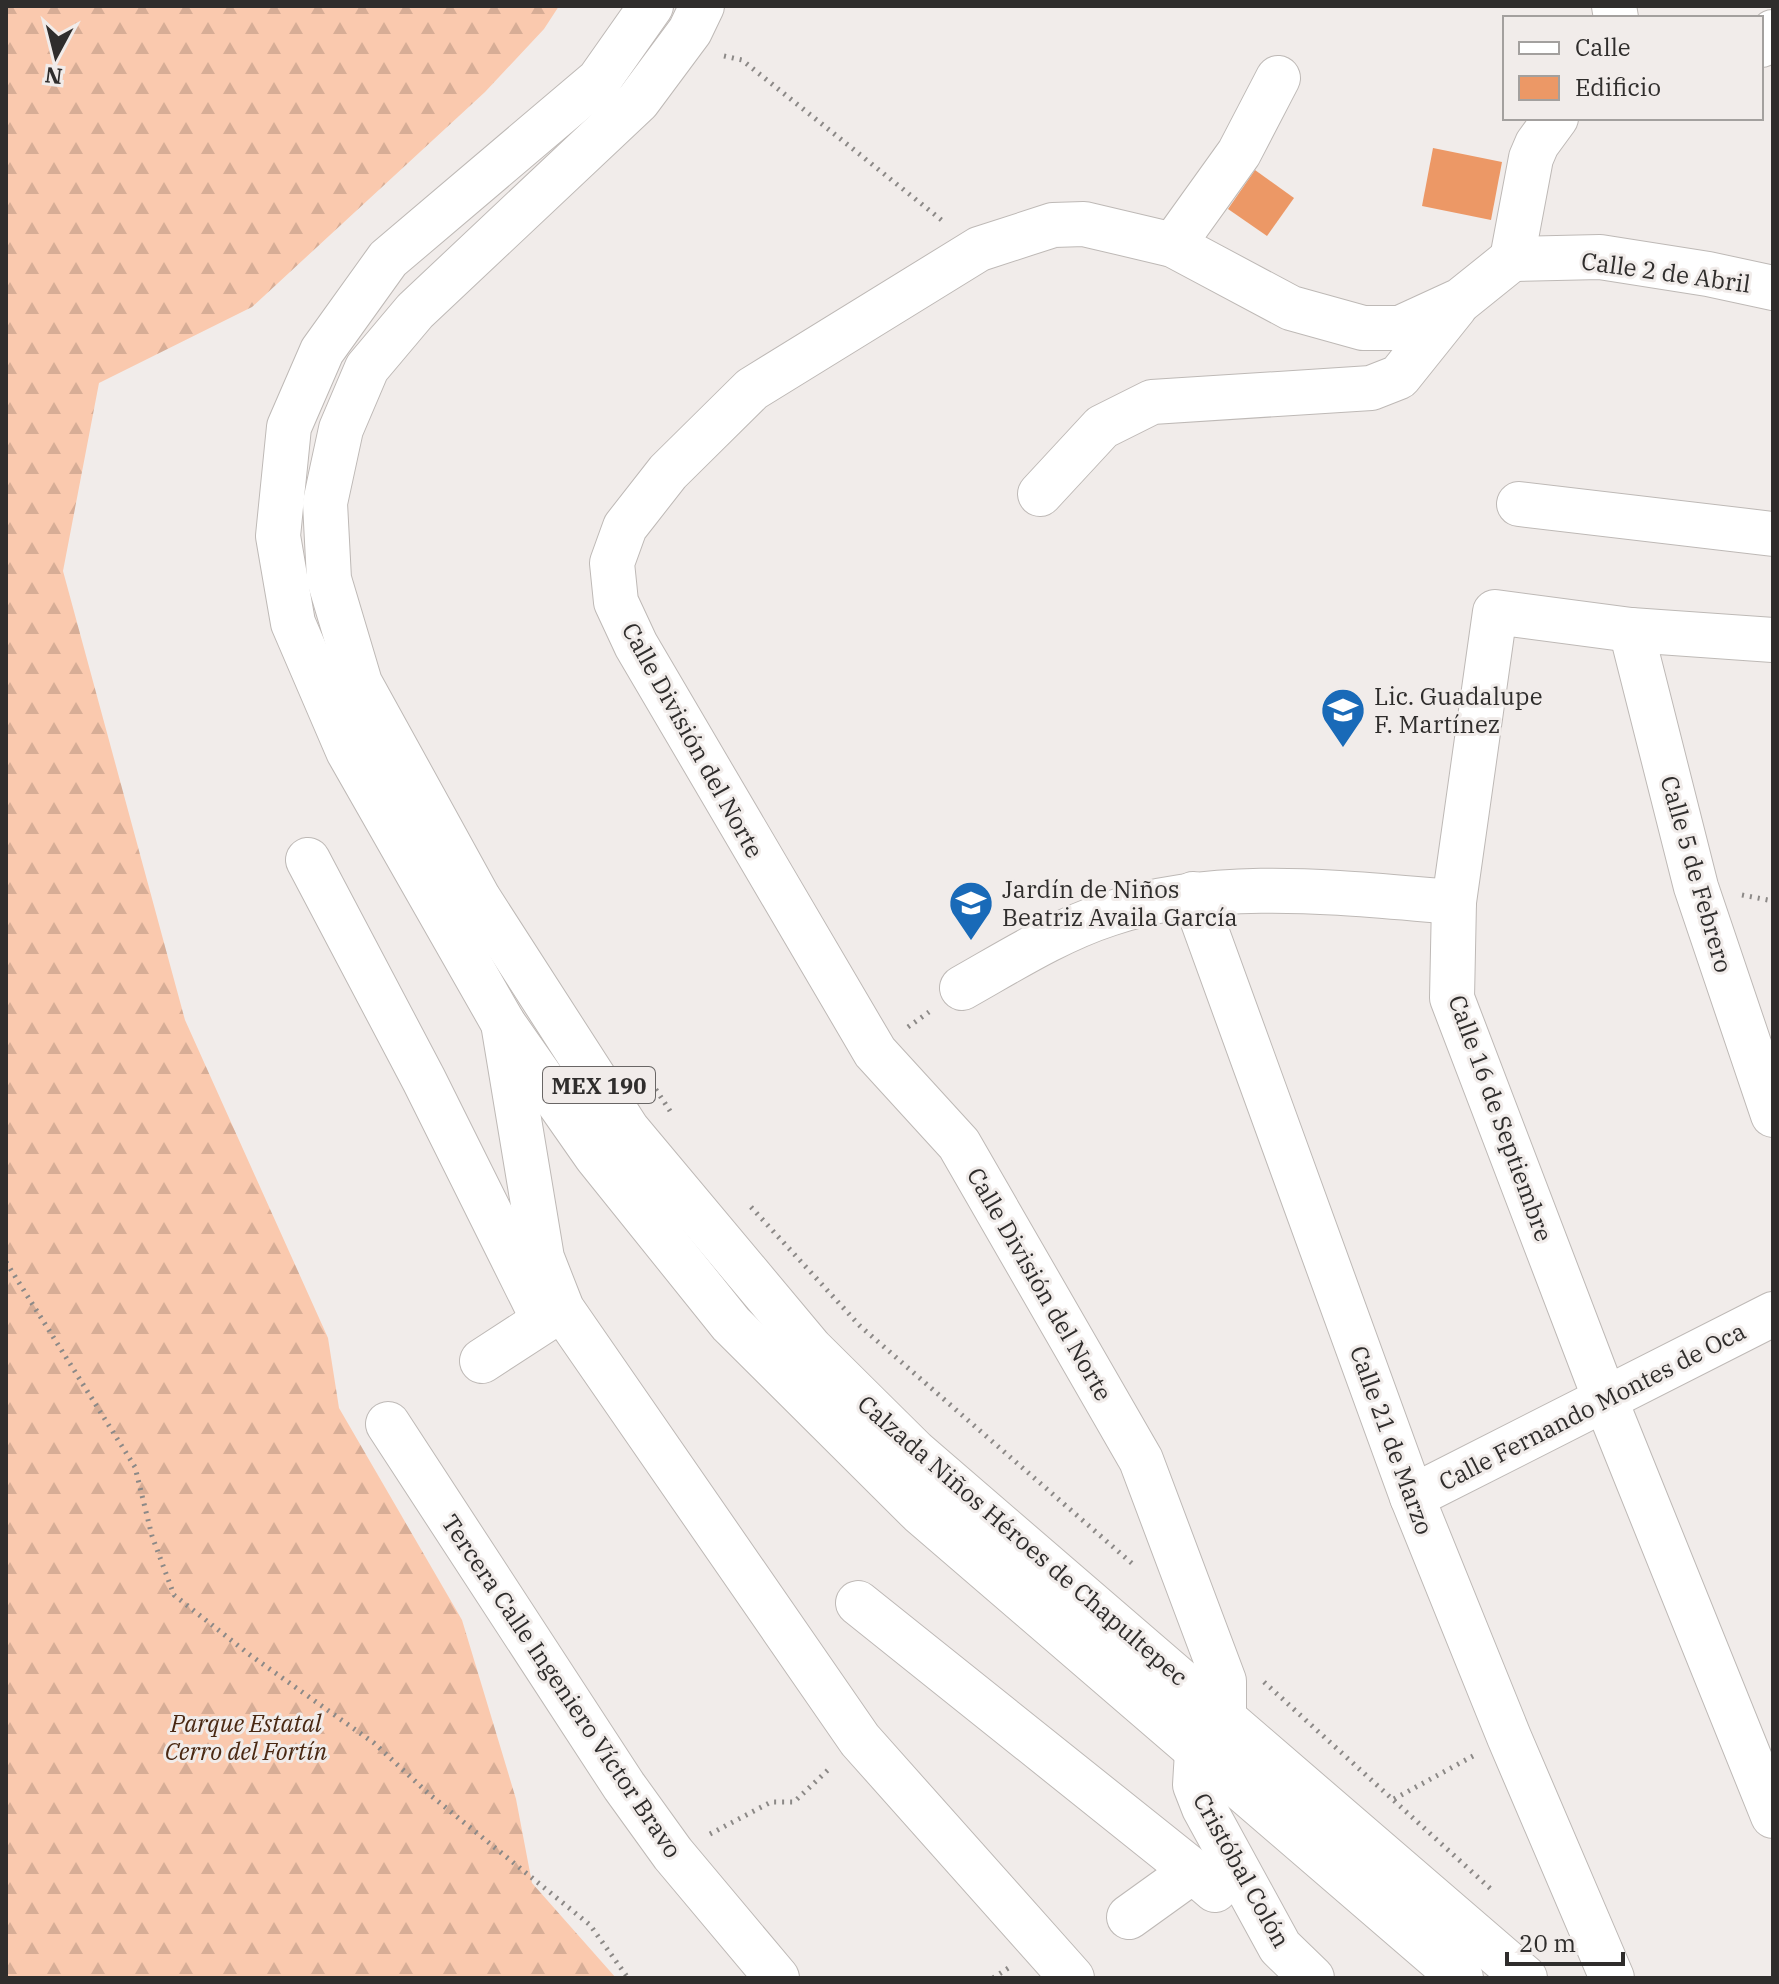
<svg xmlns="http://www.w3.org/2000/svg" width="1779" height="1984" viewBox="0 0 1779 1984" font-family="'IBM Plex Serif',serif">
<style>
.forest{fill:url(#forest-firs)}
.building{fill:#ec9866}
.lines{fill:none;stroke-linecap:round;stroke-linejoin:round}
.street-casing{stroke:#beb9b6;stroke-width:46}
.primary-casing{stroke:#beb9b6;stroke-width:46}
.path{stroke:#8c8987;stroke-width:5;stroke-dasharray:2 6;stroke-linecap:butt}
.street{stroke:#fff;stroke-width:44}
.primary{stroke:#fff;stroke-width:44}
.labels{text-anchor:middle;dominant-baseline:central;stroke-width:6;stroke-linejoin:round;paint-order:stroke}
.shield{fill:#f1ecea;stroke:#696665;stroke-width:2}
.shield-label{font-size:22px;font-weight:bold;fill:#2f2d2c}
.street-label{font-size:24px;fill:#2f2d2c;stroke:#f1ecea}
.poi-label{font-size:24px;fill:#2f2d2c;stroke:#f1ecea;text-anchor:start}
.park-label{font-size:24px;font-style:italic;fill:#492812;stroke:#f1ecea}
</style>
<defs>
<pattern id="forest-firs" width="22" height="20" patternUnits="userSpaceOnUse" patternTransform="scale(2)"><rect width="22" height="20" fill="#fac9ae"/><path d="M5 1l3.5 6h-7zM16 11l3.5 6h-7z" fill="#d7ad96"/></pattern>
</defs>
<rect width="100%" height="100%" fill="#f1ecea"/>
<polygon class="forest" points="6,6 559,6 544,29 485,92 252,307 99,383 63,571 185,1020 328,1338 339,1408 462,1620 516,1799 532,1883 616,1978 6,1978"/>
<g class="building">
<polygon points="1433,148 1502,162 1491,220 1422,206"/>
<polygon points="1255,170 1294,198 1267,236 1228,209"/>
</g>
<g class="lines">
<g class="street-casing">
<g id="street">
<polyline points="1614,6 1616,18"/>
<polyline points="1761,45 1773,32"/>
<polyline points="1173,245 1239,153 1278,78"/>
<polyline points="1512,259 1600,257 1708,274 1773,288"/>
<polyline points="1512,259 1531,158 1537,144 1556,118"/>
<polyline points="1040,494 1102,427 1152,402 1371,388 1399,377 1455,307"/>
<polyline points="1519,504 1773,534"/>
<polyline points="1631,630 1696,887 1773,1115"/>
<polyline points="1773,640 1631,630 1495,612 1454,902 1452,998 1605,1399 1773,1816"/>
<polyline points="308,860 424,1080 537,1307"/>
<polyline points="1193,894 1412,1497 1509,1737 1612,1978"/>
<path d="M 962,988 C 1010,961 1057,931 1109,914 C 1219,877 1340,893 1454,902"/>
<polyline points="503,1023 542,1258 562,1309 860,1740 1072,1978"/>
<polyline points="482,1361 562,1309"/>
<polyline points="388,1424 624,1786 673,1854 777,1978"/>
<polyline points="1412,1497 1773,1314"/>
<polyline points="858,1603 1193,1871"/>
<polyline points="1224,1718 1224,1681 1141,1460 959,1144 875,1052 636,645 616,602 612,563 625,527 668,472 752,389 979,249 1053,225 1084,224 1173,245 1291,308 1363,328 1400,328 1461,300 1512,259"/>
<polyline points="1197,1752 1195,1785 1204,1808 1280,1947 1312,1978"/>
<polyline points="1129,1917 1193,1871 1215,1890"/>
</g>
</g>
<g class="primary-casing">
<g id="primary">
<polyline points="651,6 599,80 388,259 322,351 289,427 278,536 293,623 348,751 503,1023 596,1156 731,1324 920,1512 1461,1978"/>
<polyline points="702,6 690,31 638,101 415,311 367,368 341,429 325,503 329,579 360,683 479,899 627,1129 811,1349 915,1452 1525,1978"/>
</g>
</g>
<g class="path">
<polyline points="724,56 742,60 944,222"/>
<polyline points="1742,895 1773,901"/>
<polyline points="908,1027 929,1012"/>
<polyline points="647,1076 670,1111"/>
<polyline points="751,1207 860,1326 1135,1566"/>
<polyline points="6,1262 135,1467 152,1536 174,1595 250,1655 374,1743 429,1794 590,1925 628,1978"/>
<polyline points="1264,1682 1493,1891"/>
<polyline points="1394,1799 1473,1756"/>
<polyline points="710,1834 771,1802 794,1802 830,1768"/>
<polyline points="993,1978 1010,1967"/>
</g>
<use href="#street" class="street"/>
<use href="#primary" class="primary"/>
</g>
<defs>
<g id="school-pin" transform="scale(2.3)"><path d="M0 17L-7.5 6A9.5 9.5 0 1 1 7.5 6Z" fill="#196ab8" stroke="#f1ecea"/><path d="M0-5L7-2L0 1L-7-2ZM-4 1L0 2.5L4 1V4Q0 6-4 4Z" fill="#fff"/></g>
</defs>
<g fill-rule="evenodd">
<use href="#school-pin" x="1343" y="710"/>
<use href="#school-pin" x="971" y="903"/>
</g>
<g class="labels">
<rect class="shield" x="543" y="1067" width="112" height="36" rx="6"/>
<g class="shield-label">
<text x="599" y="1085">MEX 190</text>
</g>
<g class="street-label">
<text transform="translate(1666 272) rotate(8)">Calle 2 de Abril</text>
<text transform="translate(693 740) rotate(61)">Calle División del Norte</text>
<text transform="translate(1697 874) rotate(74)">Calle 5 de Febrero</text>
<text transform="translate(1501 1118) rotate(70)">Calle 16 de Septiembre</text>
<text transform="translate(1040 1284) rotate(60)">Calle División del Norte</text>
<text transform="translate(1592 1406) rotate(-27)">Calle Fernando Montes de Oca</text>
<text transform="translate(1392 1440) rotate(70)">Calle 21 de Marzo</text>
<text transform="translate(1023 1540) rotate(41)">Calzada Niños Héroes de Chapultepec</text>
<text transform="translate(562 1686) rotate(56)">Tercera Calle Ingeniero Víctor Bravo</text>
<text transform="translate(1242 1870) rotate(61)">Cristóbal Colón</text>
</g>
<g class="poi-label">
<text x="1374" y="696">Lic. Guadalupe<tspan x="1374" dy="28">F. Martínez</tspan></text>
<text x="1002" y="889">Jardín de Niños<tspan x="1002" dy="28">Beatriz Availa García</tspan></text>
</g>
<g class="park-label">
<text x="246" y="1723">Parque Estatal<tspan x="246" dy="28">Cerro del Fortín</tspan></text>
</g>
</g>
<rect width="1779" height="1984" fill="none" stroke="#2f2d2c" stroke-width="16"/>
<rect x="1503" y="16" width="260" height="104" fill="#f1ecea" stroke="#a3a09e" stroke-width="2"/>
<rect x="1519" y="42" width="40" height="12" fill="#ffffff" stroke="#a3a09e" stroke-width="2"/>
<text x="1575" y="56" font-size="24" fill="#2f2d2c">Calle</text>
<rect x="1519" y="76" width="40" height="24" fill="#ec9866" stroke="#a3a09e" stroke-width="2"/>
<text x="1575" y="96" font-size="24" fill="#2f2d2c">Edificio</text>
<g transform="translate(56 56) rotate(187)" stroke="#f1ecea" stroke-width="6" paint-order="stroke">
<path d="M0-6L14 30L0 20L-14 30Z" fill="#2f2d2c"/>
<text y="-12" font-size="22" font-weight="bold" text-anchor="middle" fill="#2f2d2c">N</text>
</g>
<path d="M1507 1952v12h116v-12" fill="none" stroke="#2f2d2c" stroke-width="4"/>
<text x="1519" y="1952" font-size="24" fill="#2f2d2c" stroke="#f1ecea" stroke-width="6" paint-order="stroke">20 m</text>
</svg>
